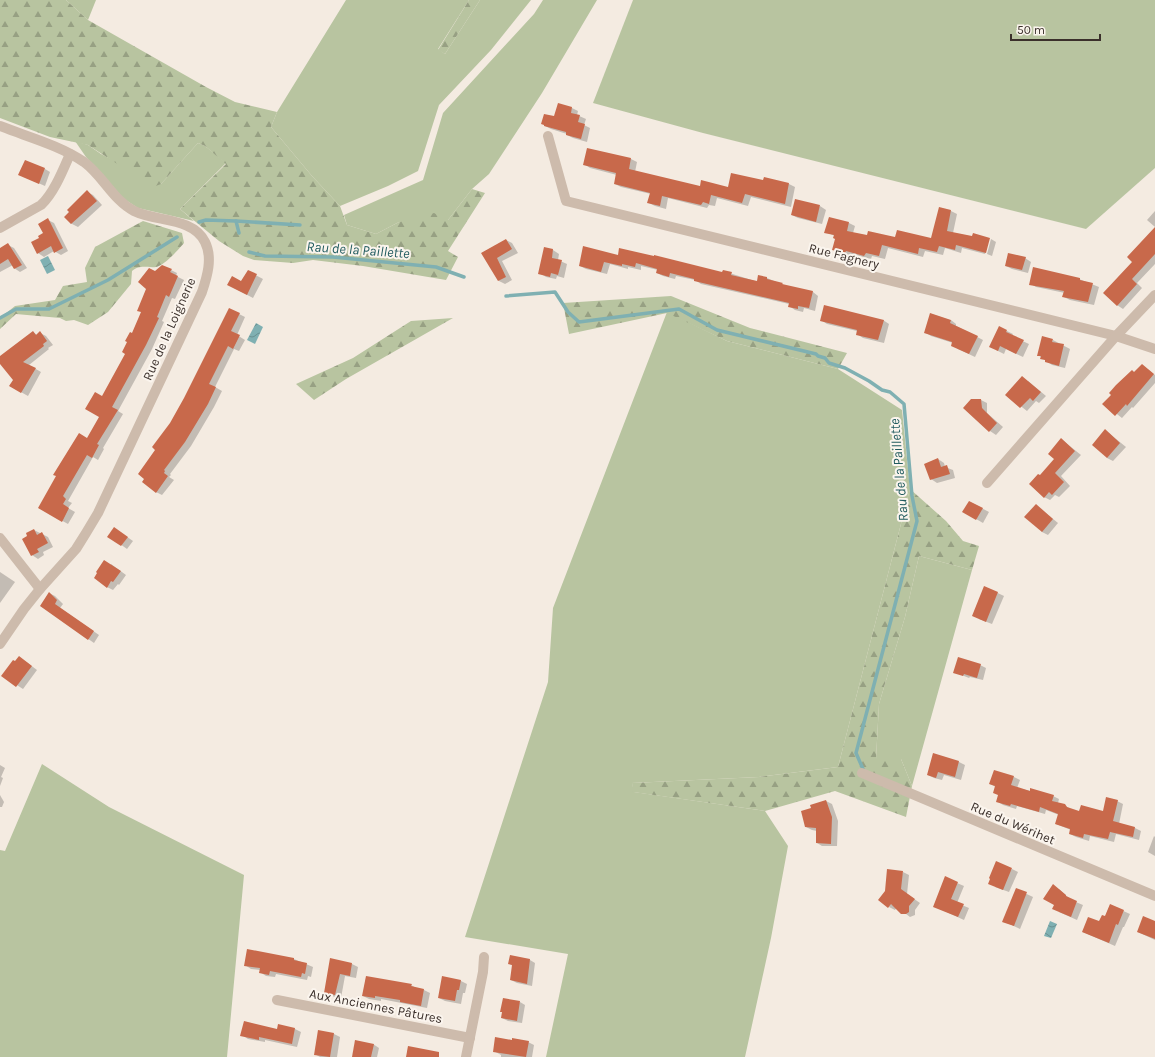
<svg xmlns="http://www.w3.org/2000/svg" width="1155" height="1057" viewBox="0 0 1155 1057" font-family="Karla,sans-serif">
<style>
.grass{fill:#b8c4a0}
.forest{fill:url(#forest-firs)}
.water{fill:url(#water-waves)}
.shadow{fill:#0003}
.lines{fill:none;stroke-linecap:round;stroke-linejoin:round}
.stream{stroke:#7fb0b2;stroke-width:3.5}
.building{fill:#c8694b}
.minor{stroke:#cdbbac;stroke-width:10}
.labels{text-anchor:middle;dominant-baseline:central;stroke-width:4;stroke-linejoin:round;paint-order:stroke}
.street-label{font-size:13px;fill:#3b302b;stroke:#fbf5ee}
.water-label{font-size:14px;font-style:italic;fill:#1f5a5e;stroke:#fbf5ee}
</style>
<defs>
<pattern id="forest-firs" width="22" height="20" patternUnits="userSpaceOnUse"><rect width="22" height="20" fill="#b8c4a0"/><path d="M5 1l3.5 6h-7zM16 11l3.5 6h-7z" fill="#97a083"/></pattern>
<pattern id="water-waves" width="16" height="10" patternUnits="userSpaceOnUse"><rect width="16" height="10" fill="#7fb0b2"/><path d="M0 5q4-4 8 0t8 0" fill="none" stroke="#699091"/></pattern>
</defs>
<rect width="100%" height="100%" fill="#f4ebe1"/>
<g class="grass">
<polygon points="66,0 96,0 88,20"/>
<polygon points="346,0 469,0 438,49 445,54 480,0 531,0 491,50 439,105 418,171 388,186 340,206 312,176 271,127 277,112"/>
<polygon points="543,0 597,0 542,93 489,174 472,189 448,220 399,222 376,234 347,225 344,215 423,180 443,113 534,14"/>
<polygon points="633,0 1155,0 1155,168 1086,229 703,133 593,103"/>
<polygon points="75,141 88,145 101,154 161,184 198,143 205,146 226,163 180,209 194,221 138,208 121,197 86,157"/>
<polygon points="667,312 727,341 838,369 902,410 910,489 838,767 759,777 632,783 634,792 765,811 788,846 771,938 745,1057 546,1057 568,954 465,937 548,682 553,608"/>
<polygon points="919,556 972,570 912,786 901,759 876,759 879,704 905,617"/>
<polygon points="42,764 109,807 244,875 227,1057 0,1057 0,850 5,851"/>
</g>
<g class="forest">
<polygon points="0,0 66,0 88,20 206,87 235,102 277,112 271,127 312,176 340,206 347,225 376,234 399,222 434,213 448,220 472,189 485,193 448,251 458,257 446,280 363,266 313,260 293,263 254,260 243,256 219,241 180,209 226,164 205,146 198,143 161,184 153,187 88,145 50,137 0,118"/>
<polygon points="469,0 480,0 445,54 438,50"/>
<path d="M 143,221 L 182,233 L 184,243 C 179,249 164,266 156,267 C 146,268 141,264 132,271 L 131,284 L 108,312 L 88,325 L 74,320 L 66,321 L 60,318 L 16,314 L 0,329 L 0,318 L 15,306 L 55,300 L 63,286 L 87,282 L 85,268 L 95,247 Z"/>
<polygon points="671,296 750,328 847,353 838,369 727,341 667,313 569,334 563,303"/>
<polygon points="453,318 346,379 314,400 296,384 353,358 411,321"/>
<polygon points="910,489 946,521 963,541 979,546 972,570 919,556 905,617 879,704 876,759 901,759 912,786 906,817 835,791 765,811 633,792 632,783 759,777 838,767"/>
</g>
<g class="water">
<polygon points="48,256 55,270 47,274 40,260"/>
<polygon points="256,323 263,327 255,344 247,340"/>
<polygon points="1050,921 1057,924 1051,938 1044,936"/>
</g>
<g class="shadow">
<polygon points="558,105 572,108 578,111 577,115 586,119 584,125 590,128 587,142 573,138 567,135 567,134 551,129 545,126 555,118"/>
<polygon points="588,149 631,159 637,162 635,172 701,187 728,188 764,182 764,178 789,184 795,187 791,207 751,197 748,206 717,198 715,206 709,205 707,208 668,198 666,209 655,206 649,203 651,194 621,187 615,184 617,175 590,168 584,164"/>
<polygon points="45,169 50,172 45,186 20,175"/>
<polygon points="87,192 93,195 102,205 78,227 72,224 65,217"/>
<polygon points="820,206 826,210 822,224 798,218 792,215"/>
<polygon points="940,209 951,211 957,214 953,233 973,238 973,234 990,239 989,239 985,254 962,248 961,253 945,248 943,255 925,251 923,257 888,248 885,259 872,256 871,259 852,254 851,256 839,253 834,250 836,239 835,236 826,232 829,218 849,223 855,226 853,233 868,236 932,240"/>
<polygon points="1155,211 1155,227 1147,220"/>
<polygon points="48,220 54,223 68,251 61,255 54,251 44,257 38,253 40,238 44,233"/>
<polygon points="991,239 996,242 992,256 987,254"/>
<polygon points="506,240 512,243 518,253 502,261 512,280 505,284 499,281 482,253"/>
<polygon points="8,245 14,248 27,268 20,272 14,268 13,265 0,272 0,249"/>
<polygon points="1155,246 1155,264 1137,283 1142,288 1123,309 1117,305 1134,262"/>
<polygon points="545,249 553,250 559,254 558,260 567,264 564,278 557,276 556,279 546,277 540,273"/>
<polygon points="618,256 723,273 723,271 758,282 767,278 786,286 813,292 818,296 815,311 804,308 803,312 795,310 789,306 789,304 701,284 695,280 676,276 675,279 663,276 657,273 658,270 641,266 641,270 628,267 628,269 610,264 607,274 586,269 580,266"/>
<polygon points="1025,258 1031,262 1028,273 1012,269 1006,266"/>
<polygon points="171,270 177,273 176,276 184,280 175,299 172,298 162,321 164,322 152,349 118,411 123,414 103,448 104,449 98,460 93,457 68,501 72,503 68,508 75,512 68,524 39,508 88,439 100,417 102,398 127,353 132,334 142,312 156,272"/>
<polygon points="248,271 263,279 253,298 234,288 241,282"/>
<polygon points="1079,279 1099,287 1094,305 1070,300 1064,297 1065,293 1036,287 1031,284"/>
<polygon points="239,314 245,317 237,335 245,340 239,351 234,349 215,387 222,391 214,407 191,446 170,474 171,475 169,477 174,480 162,495 156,492 172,423"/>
<polygon points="821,320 883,320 889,324 884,343 863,338 857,334 857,331 827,324"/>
<polygon points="951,320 956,324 956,326 983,340 975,357 958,349 953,343 931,336 925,332"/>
<polygon points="999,327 1013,334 1012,336 1029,344 1023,357 1006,349 1004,354 996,350"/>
<polygon points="33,332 37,335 40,333 46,336 53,345 48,348 49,349 29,365 41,372 28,396 10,386 14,380 0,362 0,357"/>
<polygon points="1053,340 1070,349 1065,368 1052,365 1038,355"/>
<polygon points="1142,365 1155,375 1155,383 1133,408 1132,407 1122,418 1104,404 1132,371 1135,373"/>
<polygon points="1028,381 1046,396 1039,403 1036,401 1027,411 1006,395"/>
<polygon points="981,400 987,403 987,413 1003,427 996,435 990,431 964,408"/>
<polygon points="1105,430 1126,447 1113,461 1107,458"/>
<polygon points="1061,439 1081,455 1061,476 1070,486 1059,497 1055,495 1050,500 1044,497 1041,476 1055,459"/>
<polygon points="938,459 944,463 945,467 953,470 955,478 937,483 931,479"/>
<polygon points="970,502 989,512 983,523 964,512"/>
<polygon points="1036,505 1058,523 1048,535 1042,532"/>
<polygon points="34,530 48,537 53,547 43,552 44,555 38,559 32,555 29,536"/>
<polygon points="120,532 133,541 127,549 109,536"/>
<polygon points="111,564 126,575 119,585 118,584 113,590 107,587"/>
<polygon points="0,572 15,582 0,603"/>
<polygon points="985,587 1004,596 992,624 979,619"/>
<polygon points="49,593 55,596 63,604 60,608 99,635 94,643 41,606"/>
<polygon points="25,661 37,670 23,689 3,676 16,662"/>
<polygon points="980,665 986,668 983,680 970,677 969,678 954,672"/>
<polygon points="934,754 959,762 965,765 961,780 944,775 942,780 934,778 928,775"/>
<polygon points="0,765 5,768 1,777 3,778 0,786"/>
<polygon points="1014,777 1020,780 1017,788 1053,796 1059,799 1058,803 1064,805 1072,810 1079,812 1104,812 1117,801 1123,804 1119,824 1135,828 1141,831 1139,840 1116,834 1114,842 1090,836 1089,841 1076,837 1070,834 1071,830 1056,824 1059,815 1046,810 1045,814 1017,806 1016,809 1003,805 997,801 999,795 996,787 990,784"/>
<polygon points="0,795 4,802 2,807 0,807"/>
<polygon points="826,801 832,804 838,821 837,846 822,846 817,843 817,831 812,830 806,827 812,808"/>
<polygon points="1154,836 1155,837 1155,856 1148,852"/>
<polygon points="1012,869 1018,872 1009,892 995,887"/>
<polygon points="903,872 909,875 907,894 920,903 915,910 915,915 910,917 897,907 895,910 889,907"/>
<polygon points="945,878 964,886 957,903 969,908 964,920 940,909"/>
<polygon points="1016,889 1033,897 1020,929 1003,921"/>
<polygon points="1059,889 1071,900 1083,905 1077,920 1059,912"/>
<polygon points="1110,905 1130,914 1124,927 1123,927 1115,946 1083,932 1100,922 1105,917"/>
<polygon points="1155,922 1155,940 1138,932"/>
<polygon points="294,959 313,967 311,977 308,976 307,980 276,974 275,977 266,976 260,972 260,970 251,969 245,965"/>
<polygon points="331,960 352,964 358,967 356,978 345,976 341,998 331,996 325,992"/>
<polygon points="530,960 535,963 532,986 517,983 511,980 513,966 510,964"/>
<polygon points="443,977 461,981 467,984 465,993 463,993 461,1004 445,1001 439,998"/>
<polygon points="366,978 411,985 416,988 424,990 430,993 427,1008 381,999 381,1001 369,999 363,996"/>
<polygon points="520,1002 525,1005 522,1023 508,1021 502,1018"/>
<polygon points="295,1029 301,1032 297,1047 265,1040 265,1042 248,1039 242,1035 278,1030"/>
<polygon points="319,1031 334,1034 340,1037 337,1057 320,1057 315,1054"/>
<polygon points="528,1042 534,1045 532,1057 501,1057 501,1055 494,1051"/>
<polygon points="373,1044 379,1048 377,1057 354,1057"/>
</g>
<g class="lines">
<g class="stream">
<polyline points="236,221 239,233"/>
<polyline points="199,222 206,220 236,221 300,225"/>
<polyline points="249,252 265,256 333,257 436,267 464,277"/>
<polyline points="506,296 555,292 568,312 579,322 679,309 717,330 816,354 818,356 825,358 829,363 845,368 869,381 882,390 890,392 904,404 912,496 917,521 856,753 863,769"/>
<polyline points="0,318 16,309 49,309 108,280 177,237"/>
</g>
</g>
<g class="building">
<polygon points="558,103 572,107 571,113 580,115 578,122 585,124 581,139 566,135 566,132 544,126 544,125 541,124 544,114 554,116"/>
<polygon points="587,148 631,158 629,169 700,186 701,180 728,187 731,173 763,180 764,177 789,183 785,204 745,194 742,203 711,195 709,204 703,202 701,205 662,196 660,206 647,203 650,193 614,184 616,173 583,165"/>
<polygon points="25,160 45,168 39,184 18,175"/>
<polygon points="87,190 97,201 71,224 64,217 69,212 67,210"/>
<polygon points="795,199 820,205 816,222 791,215"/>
<polygon points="939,207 951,210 947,231 972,236 973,233 990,238 986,253 956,245 955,250 939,246 937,252 919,248 918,254 882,245 879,256 866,253 864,256 846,251 845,253 832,250 835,239 833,238 834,235 824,233 829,217 849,222 847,231 867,235 868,231 895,237 897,230 931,238"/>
<polygon points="48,218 63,248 54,253 51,246 37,254 31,242 39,238 38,236 43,233 38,224"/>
<polygon points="1155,227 1155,254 1132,279 1137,284 1117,306 1103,293 1132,262 1127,257"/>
<polygon points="506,239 512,249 497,258 506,277 498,281 481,253"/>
<polygon points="8,243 22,265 14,269 8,259 0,264 0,248"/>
<polygon points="583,246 618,255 619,248 654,256 654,255 722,272 723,270 732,272 731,275 757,281 758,275 767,277 767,279 783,283 782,284 813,291 809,308 798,306 798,309 788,307 789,303 694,281 694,279 670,273 669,277 656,273 657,269 636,263 635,267 622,264 622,266 604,262 601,272 579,266"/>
<polygon points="544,247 553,249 552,258 562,260 558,275 551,273 550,277 538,274"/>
<polygon points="1008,253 1026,257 1022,270 1005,266"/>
<polygon points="162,265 172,269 170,272 178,276 169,297 166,295 157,317 159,318 146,345 112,407 118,410 97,444 99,445 92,458 87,455 63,496 66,499 63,504 69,508 62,522 38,508 56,476 53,475 79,433 87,438 99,417 85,409 95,392 102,396 125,354 122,352 127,342 125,341 130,332 132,333 141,312 137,311 146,289 138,282 149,268 155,271"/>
<polygon points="1033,267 1080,278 1080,280 1093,283 1088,302 1062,297 1064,291 1029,285"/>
<polygon points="248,270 257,274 247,295 227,285 232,276 241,281"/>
<polygon points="824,305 884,320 878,340 856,335 857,330 820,321"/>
<polygon points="229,308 240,313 231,331 240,335 233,349 228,346 209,384 216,387 208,404 185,442 164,470 165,471 164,473 168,476 156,493 142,482 144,479 138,474 155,450 152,447 170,423 184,398"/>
<polygon points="930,313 951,320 950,323 978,336 969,354 951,346 952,342 924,333"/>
<polygon points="999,326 1007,330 1006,332 1024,340 1016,354 1000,346 998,351 989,347"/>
<polygon points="33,331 36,335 40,331 47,341 43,344 44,346 23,362 36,368 21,393 9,386 13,380 0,364 0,356"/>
<polygon points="1042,336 1053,339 1052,342 1064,344 1059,366 1045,362 1045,360 1040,359 1041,356 1037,356"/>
<polygon points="1142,364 1154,374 1127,406 1126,404 1115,416 1102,404 1111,395 1109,393 1116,385 1132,370 1134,372"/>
<polygon points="1022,376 1041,392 1033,401 1030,398 1020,408 1005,395"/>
<polygon points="971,399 981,399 982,408 997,423 989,432 963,408"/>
<polygon points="1105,429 1120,443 1107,458 1092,445"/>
<polygon points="1061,438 1075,451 1055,473 1064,482 1052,495 1049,492 1044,498 1029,484 1038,474 1040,475 1054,459 1048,454"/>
<polygon points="938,458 941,467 947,465 950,474 930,480 924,464"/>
<polygon points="969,501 983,508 976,520 962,512"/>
<polygon points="1036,504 1053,519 1042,532 1024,517"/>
<polygon points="114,527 128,537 121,546 107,537"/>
<polygon points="34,529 37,535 42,532 48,543 37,549 39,552 31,556 22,539 27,536 26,533"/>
<polygon points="104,560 121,571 113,582 111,581 107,588 94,578 97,573 96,572"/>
<polygon points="984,586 998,592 986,622 972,616"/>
<polygon points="49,592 57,600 55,604 94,631 88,640 40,606"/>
<polygon points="19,656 32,666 16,687 1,676 13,660 15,661"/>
<polygon points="958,657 981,664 977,678 964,674 963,676 953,673"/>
<polygon points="933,753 959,761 955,777 938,772 936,778 927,775"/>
<polygon points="994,770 1014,776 1011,785 1030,791 1030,788 1054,795 1052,801 1065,804 1067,807 1079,811 1081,805 1103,811 1106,797 1118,800 1113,821 1135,827 1133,837 1110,832 1108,839 1084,834 1083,838 1069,834 1070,829 1055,824 1058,814 1040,807 1039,812 1011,804 1010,806 996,802 998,795 993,793 995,786 989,784"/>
<polygon points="826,800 832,817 831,844 816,843 816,828 805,827 801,811 811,808 810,805"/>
<polygon points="996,861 1012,868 1003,890 988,884 990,879 989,878"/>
<polygon points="887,869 903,871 901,889 915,899 909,906 909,912 906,914 901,914 891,904 888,908 878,900 885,891"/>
<polygon points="945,876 958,882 951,899 964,904 958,917 933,907"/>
<polygon points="1053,884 1066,895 1066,896 1077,901 1071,917 1052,909 1054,905 1043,899"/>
<polygon points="1016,888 1027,892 1014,926 1002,922"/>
<polygon points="1110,904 1124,910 1118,925 1116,924 1109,943 1082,932 1088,917 1099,921 1102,915 1105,916"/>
<polygon points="1143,916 1155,921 1155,939 1137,932"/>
<polygon points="247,949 294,958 294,960 307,963 305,974 302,973 301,977 270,971 269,975 259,973 260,968 244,966"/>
<polygon points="510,955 530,959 527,984 510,980 512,965 508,964"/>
<polygon points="330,958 352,963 350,976 340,974 335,995 324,993"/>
<polygon points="366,976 412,984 411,986 424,989 421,1006 400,1002 400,1000 375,996 375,998 362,996"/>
<polygon points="442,976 461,980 459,990 457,990 455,1001 438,998"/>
<polygon points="503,998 520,1001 517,1021 501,1018 502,1012 500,1012"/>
<polygon points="244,1021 277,1029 278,1024 295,1028 292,1044 259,1037 259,1040 240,1036"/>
<polygon points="318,1030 334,1033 330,1057 314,1055"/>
<polygon points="495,1037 512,1040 512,1038 529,1041 526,1057 493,1052"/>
<polygon points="355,1040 374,1044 371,1057 352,1057"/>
<polygon points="408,1046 439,1052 439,1057 406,1057"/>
</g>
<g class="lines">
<g class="minor">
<path d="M 0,126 C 28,137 59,145 84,162 C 103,176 113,200 134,211 C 156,222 193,217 205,242 C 213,258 207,277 202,292 L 98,513 L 86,533 L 76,549 L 40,589 L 24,609 L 0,644"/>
<polyline points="548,136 566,201 1116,336 1155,349"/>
<path d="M 0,228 L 41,205 C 54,193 63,170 70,154"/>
<polyline points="987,483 1116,336 1155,295"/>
<polyline points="0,538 40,589"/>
<polyline points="862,773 1155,896"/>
<polyline points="277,1000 470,1038"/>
<polyline points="466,1057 483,972 484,957"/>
</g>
</g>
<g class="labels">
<g class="street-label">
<text transform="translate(844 256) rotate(14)">Rue Fagnery</text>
<text transform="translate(169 329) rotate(-66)">Rue de la Loignerie</text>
<text transform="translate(1013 823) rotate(23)">Rue du Wérihet</text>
<text transform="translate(376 1006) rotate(11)">Aux Anciennes Pâtures</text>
</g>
<g class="water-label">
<text transform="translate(358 250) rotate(4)">Rau de la Paillette</text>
<text transform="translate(899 470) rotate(-95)">Rau de la Paillette</text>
</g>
</g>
<path d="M1011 34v6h89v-6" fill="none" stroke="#3b302b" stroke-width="2"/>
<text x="1017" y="34" font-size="12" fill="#3b302b" stroke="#fbf5ee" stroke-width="3" paint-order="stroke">50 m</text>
</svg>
